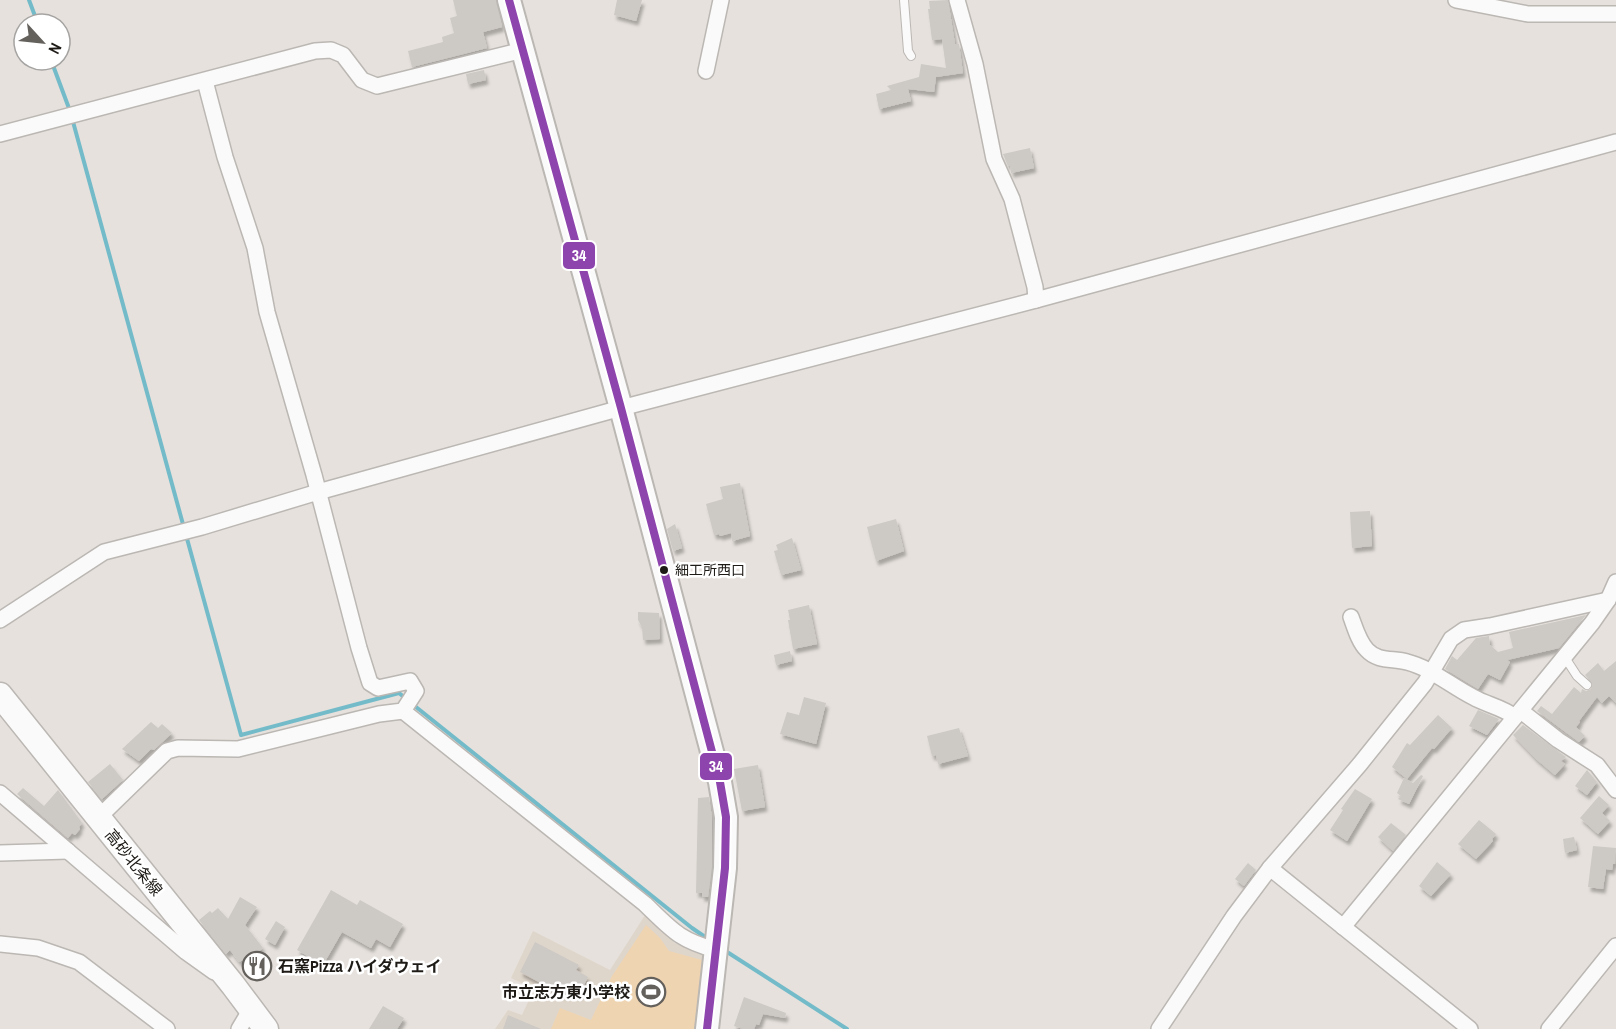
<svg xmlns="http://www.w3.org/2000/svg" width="1616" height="1029" viewBox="0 0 1616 1029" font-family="'Archivo Narrow','Noto Sans JP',sans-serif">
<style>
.built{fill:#dfd6cb}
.green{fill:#efd4b1}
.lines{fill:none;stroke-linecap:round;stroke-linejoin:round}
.stream{stroke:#74bbca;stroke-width:4}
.building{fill:#cdc9c5;filter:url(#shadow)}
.lane-casing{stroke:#bbb7b3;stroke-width:10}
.street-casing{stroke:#bbb7b3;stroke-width:18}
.secondary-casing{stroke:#bbb7b3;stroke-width:26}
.primary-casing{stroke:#bbb7b3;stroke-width:27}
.lane{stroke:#fbfafa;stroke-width:8}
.street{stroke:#fbfafa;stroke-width:15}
.secondary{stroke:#fbfafa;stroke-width:22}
.primary{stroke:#fbfafa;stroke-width:24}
.bus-1-casing{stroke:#fff;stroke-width:12}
.bus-1{stroke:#8e44ad;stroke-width:8}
.bus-dot{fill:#1e1b17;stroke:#fff;stroke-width:2}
.labels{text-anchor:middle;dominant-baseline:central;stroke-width:5;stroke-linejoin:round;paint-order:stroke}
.bus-label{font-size:14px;fill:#1e1b17;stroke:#fff;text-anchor:start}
.street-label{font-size:16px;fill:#1e1b17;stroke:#fff}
.poi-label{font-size:16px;font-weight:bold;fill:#1e1b17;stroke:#fff;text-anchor:start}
.line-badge{stroke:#fff;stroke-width:2}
.badge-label{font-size:16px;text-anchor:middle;font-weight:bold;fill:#fff}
</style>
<defs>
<filter id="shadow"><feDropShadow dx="2.5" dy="4.5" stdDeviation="1.5" flood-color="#0004"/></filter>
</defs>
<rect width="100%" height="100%" fill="#e6e1dc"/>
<polygon class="built" points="647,912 668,932 674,943 710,954 701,1029 495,1029 508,1010 522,1015 534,989 511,978 533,931 610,970"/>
<polygon class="green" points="646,925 660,938 669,951 702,960 695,1029 551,1029 560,1008 591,1020 612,976"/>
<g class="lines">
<g class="stream">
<polyline points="29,0 38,24"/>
<polyline points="51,60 70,111"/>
<polyline points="72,118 184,528"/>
<polyline points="186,535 241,735 399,693 405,698"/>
<polyline points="411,703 692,928 708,939"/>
<polyline points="724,950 847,1029"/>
</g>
</g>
<g class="building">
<polygon points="453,0 496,0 502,27 483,32 487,48 412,67 408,51 443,42 442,37 454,33 450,18 457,16"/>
<polygon points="617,0 642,0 636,21 614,15"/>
<polygon points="948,0 955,44 959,44 963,73 936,77 934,92 908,89 911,101 879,109 876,94 891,90 887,86 919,77 921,64 946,68 942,39 932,40 928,9 930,9 929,1"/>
<polygon points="484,70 486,80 468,84 466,74"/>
<polygon points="1030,148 1034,168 1011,173 1010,165 1008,166 1003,154"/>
<polygon points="740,483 750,536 732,541 731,533 720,536 719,534 714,535 706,504 723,499 720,487"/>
<polygon points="1370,511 1372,546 1352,548 1350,512"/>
<polygon points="896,519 904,551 876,561 867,527"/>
<polygon points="675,524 682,548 673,551 667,529"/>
<polygon points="792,538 801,570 781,575 774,551 778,550 776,545"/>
<polygon points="809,605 817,644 793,649 788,620 790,620 788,610"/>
<polygon points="638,612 659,613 660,639 643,640 642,627 638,620"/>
<polygon points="1586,615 1559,648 1507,660 1510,662 1500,680 1488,674 1478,689 1445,669 1452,656 1457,660 1476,638 1489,636 1490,645 1498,652 1513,648 1509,632"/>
<polygon points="790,651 792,661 776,665 774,655"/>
<polygon points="1616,661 1616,703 1609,696 1602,703 1597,697 1579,721 1580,722 1576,727 1585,736 1579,742 1537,711 1541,706 1552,714 1574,687 1581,693 1582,689 1586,691 1591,689 1592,683 1585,675 1598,663 1604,671"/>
<polygon points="804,697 826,703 816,744 780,734 787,712 799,715"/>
<polygon points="1478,710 1499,719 1487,735 1469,726"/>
<polygon points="1438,715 1452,728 1434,749 1432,748 1407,779 1392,767 1407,743 1410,745"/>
<polygon points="151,722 158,728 162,724 172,733 154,750 151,749 139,761 122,749"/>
<polygon points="1523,725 1566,757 1561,761 1565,764 1555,775 1536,759 1513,735"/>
<polygon points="959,728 968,756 938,764 936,755 932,756 927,736"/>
<polygon points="110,764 123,780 102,799 88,782"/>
<polygon points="758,765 765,807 742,811 734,769"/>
<polygon points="1587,770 1597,782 1587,795 1575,786"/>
<polygon points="1421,775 1423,776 1409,804 1398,799 1401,796 1397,793 1404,778 1413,783"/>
<polygon points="23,788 44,806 58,790 82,823 79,827 80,829 75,835 72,833 68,838 17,794"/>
<polygon points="1355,789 1372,799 1347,841 1330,830 1343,810 1341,809"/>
<polygon points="1599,796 1609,805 1602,813 1610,821 1598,834 1580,818"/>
<polygon points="709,797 712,818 712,867 708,897 702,897 702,893 696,893 698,798"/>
<polygon points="1479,820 1496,834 1492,839 1493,841 1476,859 1458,844"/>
<polygon points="1391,823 1406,835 1393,851 1378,837"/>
<polygon points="1574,837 1577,850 1565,853 1563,839"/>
<polygon points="1593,846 1616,848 1615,864 1613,864 1612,870 1606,869 1603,889 1588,887"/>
<polygon points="1437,862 1451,874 1431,896 1419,886"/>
<polygon points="1248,863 1256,870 1244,886 1235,879"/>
<polygon points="331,890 357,905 360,900 403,924 390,947 376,939 371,948 342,932 323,965 297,950"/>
<polygon points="240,897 257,907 245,925 263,948 245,962 243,960 239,962 230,950 226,954 199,920 210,911 212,913 218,908 228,919"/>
<polygon points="276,921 285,927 275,945 265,939"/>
<polygon points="535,942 579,965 576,970 588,977 579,995 567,989 563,995 520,972"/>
<polygon points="744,997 786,1013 785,1018 763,1014 759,1025 756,1024 754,1029 743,1029 734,1026"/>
<polygon points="383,1006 404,1018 397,1029 369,1029"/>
<polygon points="508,1015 541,1029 503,1029"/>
</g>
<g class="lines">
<g class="lane-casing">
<g id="lane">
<polyline points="904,0 908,51 911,56"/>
<polyline points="1564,656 1577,676 1587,685"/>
</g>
</g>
<g class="street-casing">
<g id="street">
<polyline points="957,0 975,64 994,159 1012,199 1035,287 1036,300"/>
<polyline points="1456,0 1528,14 1616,14"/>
<polyline points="706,71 721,0"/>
<polyline points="0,134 315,51 331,50 343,55 362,80 377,86 523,50"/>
<path d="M 1351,617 C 1355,628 1359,642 1367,650 C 1378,662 1393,658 1407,662 C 1431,668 1451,686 1473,697 C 1487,705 1502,707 1515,717"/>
<polyline points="0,620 104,552 202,527 318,492 621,408 1036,300 1616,142"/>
<path d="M 403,711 L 645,904 C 672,930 679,940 716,950"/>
<polyline points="1521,711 1558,740 1597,765 1616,790"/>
<polyline points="0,793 186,952 214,972"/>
<polyline points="98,818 167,751 178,748 238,749 379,714 403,711 416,691 410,681 378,688 370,683 359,648 314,475 267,312 255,248 225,157 205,81"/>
<polyline points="0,853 68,851"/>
<polyline points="1270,868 1470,1029"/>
<polyline points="1343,927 1592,623 1608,600 1616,582"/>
<polyline points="0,944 38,948 79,962 167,1029"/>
<polyline points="239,1029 251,1009"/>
<polyline points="1159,1029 1234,916 1270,868 1360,764 1425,683 1451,639 1464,630 1490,626 1608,600"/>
<polyline points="1549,1029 1616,946"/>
</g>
</g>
<g class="secondary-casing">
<polyline id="secondary" points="509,0 621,408 720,782 726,817 725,868 707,1029"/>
</g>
<g class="primary-casing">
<polyline id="primary" points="0,695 233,985 266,1029"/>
</g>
<use href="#lane" class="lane"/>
<use href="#street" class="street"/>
<use href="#secondary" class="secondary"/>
<use href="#primary" class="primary"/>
<g class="bus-1-casing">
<polyline id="bus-1" points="509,0 621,408 720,782 726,817 725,868 707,1029"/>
</g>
<use href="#bus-1" class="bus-1"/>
</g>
<defs>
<g id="restaurant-ring" transform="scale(1.5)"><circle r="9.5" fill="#fff" stroke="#64605c" stroke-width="1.5"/><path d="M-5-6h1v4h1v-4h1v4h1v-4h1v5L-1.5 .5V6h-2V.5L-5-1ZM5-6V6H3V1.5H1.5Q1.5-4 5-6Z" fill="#64605c"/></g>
<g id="stadium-ring" transform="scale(1.5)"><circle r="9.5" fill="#fff" stroke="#64605c" stroke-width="1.5"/><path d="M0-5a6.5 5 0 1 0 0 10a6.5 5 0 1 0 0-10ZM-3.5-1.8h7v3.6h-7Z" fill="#64605c"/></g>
</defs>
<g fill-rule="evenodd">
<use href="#restaurant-ring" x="257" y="966"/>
<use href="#stadium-ring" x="651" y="992"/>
</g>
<circle class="bus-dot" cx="664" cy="570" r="5"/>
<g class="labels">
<g class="bus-label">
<text x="675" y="570">細工所西口</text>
</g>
<g class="street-label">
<text transform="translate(134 862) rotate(51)">高砂北条線</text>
</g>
<g class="poi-label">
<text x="278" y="966">石窯Pizza ハイダウェイ</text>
<text x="630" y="992" text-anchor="end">市立志方東小学校</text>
</g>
</g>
<g class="line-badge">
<rect x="562" y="241" width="34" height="29" rx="6" fill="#8e44ad"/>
<rect x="699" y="752" width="34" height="29" rx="6" fill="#8e44ad"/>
</g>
<g class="badge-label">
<text x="579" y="261">34</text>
<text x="716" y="772">34</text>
</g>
<g transform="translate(42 42) rotate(117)"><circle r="28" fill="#ffffff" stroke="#a5a4a2" stroke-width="1.5"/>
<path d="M0-4.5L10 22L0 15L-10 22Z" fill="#64605c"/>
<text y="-9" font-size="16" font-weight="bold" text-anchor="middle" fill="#1e1b17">N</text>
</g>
</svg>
